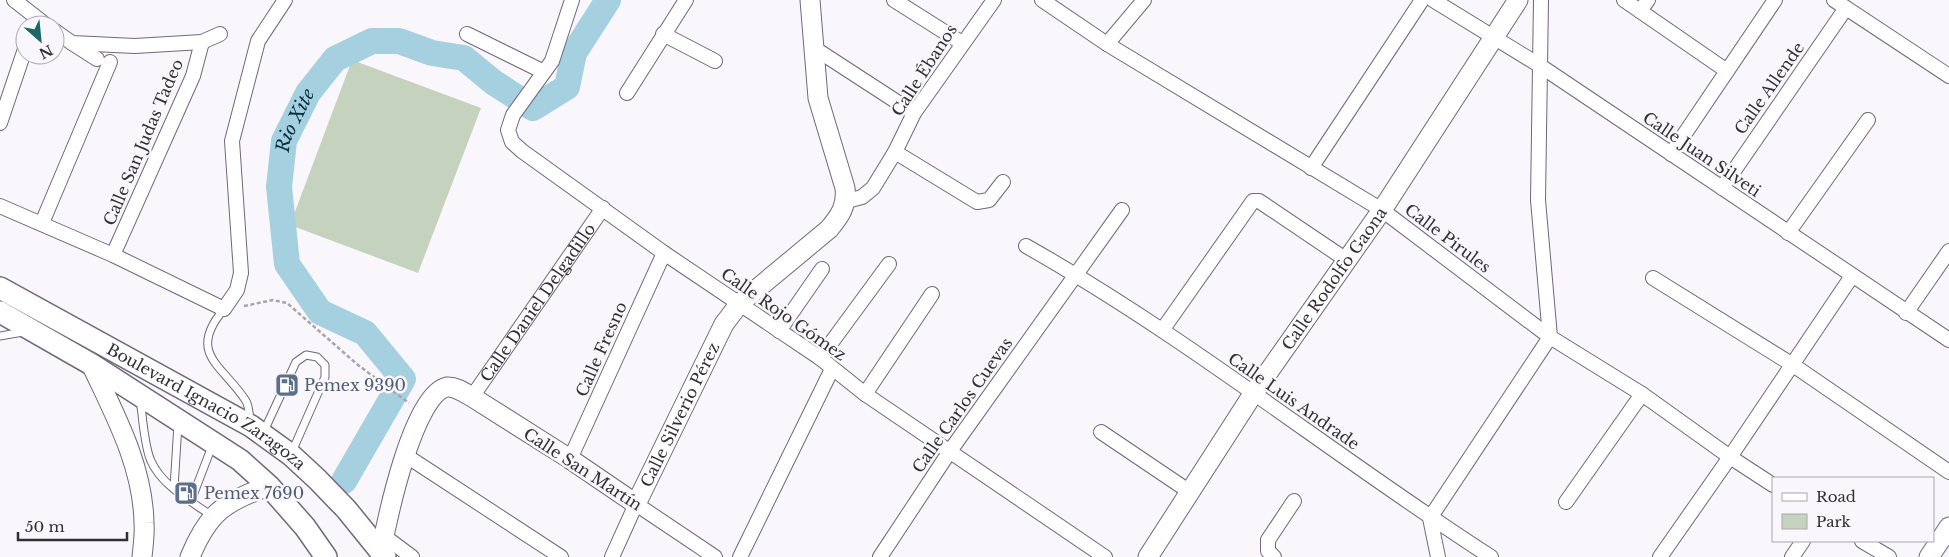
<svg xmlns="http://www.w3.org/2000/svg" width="1949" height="557" viewBox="0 0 1949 557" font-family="'Libre Baskerville',serif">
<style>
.green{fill:#c5d3be}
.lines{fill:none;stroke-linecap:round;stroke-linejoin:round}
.river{stroke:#a5d0e0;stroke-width:26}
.lane-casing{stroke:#71677c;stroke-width:9}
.street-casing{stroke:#71677c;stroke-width:16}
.secondary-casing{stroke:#71677c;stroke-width:21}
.primary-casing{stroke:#71677c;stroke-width:24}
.path{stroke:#a8a5aa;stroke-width:2.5;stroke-dasharray:4 2.5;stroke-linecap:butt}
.lane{stroke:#fff;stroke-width:7}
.street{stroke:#fff;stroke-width:14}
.secondary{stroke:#fff;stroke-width:19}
.primary{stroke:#fff;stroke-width:21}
.labels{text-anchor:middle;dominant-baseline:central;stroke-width:5;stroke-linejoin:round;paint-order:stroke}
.street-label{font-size:16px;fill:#332f37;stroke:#f9f7fb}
.service-label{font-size:16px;fill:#4e5e75;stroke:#f9f7fb;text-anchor:start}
.water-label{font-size:18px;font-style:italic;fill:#062f3b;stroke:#f9f7fb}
</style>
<rect width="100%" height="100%" fill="#f9f7fb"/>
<polygon class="green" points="352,60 481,108 418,273 290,225"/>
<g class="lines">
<path class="river" id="s1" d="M 344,481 L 403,379 L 365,333 L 320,312 L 287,264 L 279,187 L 284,141 L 308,93 L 335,59 L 372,41 L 399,41 L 432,53 L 464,58 L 493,82 L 533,108 L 567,87 L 574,53 L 608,0"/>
<g class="lane-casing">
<g id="lane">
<path d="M 224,309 C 186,354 223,365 246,401 C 249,406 249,414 250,420"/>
<polyline points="0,336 23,332"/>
<path d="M 140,400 C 143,417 144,446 151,461 C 162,486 191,501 212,516"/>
<polyline points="264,431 296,362 306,355 317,357 325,365 325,377 291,454"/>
<polyline points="174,488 178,424"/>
<polyline points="191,501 212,446"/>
</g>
</g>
<g class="street-casing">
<g id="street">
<polyline points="14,0 46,25"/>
<polyline points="572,0 552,61 513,115 508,130 512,142 522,151 664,253 820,358 865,394 1105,557"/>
<polyline points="894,0 962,43"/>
<polyline points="1042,0 1107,44 1382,210 1550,337 1642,394 1730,457 1773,485"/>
<polyline points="1433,0 1539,65 1949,340"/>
<polyline points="1624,0 1727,71"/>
<polyline points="1834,0 1949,76"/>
<polyline points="1640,11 1648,0"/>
<polyline points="55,31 72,43 135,46 202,42 220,34"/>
<polyline points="467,34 544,72"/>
<polyline points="663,34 715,61"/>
<polyline points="72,43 97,59"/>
<polyline points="1107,44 1144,0"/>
<polyline points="814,48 914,113"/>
<polyline points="627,93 686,0"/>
<polyline points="0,123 25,49"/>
<polyline points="895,152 977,202 989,200 1003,182"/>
<polyline points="1671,154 1775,0"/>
<polyline points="1311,168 1422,0"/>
<polyline points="1722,188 1846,8"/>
<polyline points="847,201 862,197 873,188 895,152 914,113 994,0"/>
<polyline points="0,206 113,255 224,309 237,290 241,273 232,141 258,41 285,0"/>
<polyline points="42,223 110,62"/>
<polyline points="1788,233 1868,120"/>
<path d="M 1026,246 C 1189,338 1334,456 1491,557"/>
<polyline points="113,255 193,76 202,42"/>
<polyline points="1653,278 1793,365 1949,472"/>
<polyline points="1906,313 1949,251"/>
<polyline points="1163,329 1253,201 1259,201 1348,261"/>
<polyline points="779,331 822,269"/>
<polyline points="820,358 889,264"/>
<polyline points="865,394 932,294"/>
<path id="s2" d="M 472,397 L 603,208"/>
<polyline points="1101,432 1190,492"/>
<polyline points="405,455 561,557"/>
<polyline points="570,459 664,253"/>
<polyline points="1566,502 1642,394"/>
<polyline points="384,536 412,557"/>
<polyline points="1862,541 1889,557"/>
<polyline points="612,557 636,504 715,557"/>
<polyline points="740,557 832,369"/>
<polyline points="880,557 950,451 1122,210"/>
<polyline points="1274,557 1268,551 1268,540 1294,501"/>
<polyline points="1438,557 1430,518 1550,337 1538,200 1541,0"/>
<polyline points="1660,557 1730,457 1852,276"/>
<polyline points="1792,557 1803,541"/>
</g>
</g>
<g class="secondary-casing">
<g id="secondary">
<path d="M 91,364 C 115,415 143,466 144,523 C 145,534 143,546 142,557"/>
<path id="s3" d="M 381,551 C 387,520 413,394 447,387 C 455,386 465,393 472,397 L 570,459 L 636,504 L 724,324 L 740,303 L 829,229 C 840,216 847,206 845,188 L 818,98 L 810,0"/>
<path d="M 190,557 C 208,513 225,501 269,486"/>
<path id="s4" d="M 1148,557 L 1253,394 L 1382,210 L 1518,0"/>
<polyline points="1929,557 1949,527"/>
</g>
</g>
<g class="primary-casing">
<g id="primary">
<path id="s5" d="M 0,288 L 251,426 L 291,455 L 317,479 L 346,509 L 385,557"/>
<polyline points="0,312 91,364 240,460 269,486 305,527 326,557"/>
</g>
</g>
<polyline class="path" points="244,306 273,300 287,303 358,365 409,403"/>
<use href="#lane" class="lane"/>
<use href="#street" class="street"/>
<use href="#secondary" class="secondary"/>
<use href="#primary" class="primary"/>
</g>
<defs>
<g id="fuel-square" transform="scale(1.25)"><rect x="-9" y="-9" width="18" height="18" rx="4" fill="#5c6f8a" stroke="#f9f7fb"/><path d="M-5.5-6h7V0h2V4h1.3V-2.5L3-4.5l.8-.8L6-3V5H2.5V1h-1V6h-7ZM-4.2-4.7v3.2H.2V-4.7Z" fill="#fff"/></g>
</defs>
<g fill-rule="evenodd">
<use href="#fuel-square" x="287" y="385"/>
<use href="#fuel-square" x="186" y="493"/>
</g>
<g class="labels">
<g class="street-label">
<text transform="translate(924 70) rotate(-57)">Calle Ébanos</text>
<text transform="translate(1769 88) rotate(-55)">Calle Allende</text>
<text transform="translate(143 142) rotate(-67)">Calle San Judas Tadeo</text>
<text transform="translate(1702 154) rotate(34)">Calle Juan Silveti</text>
<text transform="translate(1448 238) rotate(37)">Calle Pirules</text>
<text stroke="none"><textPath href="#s4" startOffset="335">Calle Rodolfo Gaona</textPath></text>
<text stroke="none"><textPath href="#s2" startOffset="115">Calle Daniel Delgadillo</textPath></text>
<text transform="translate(784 314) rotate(35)">Calle Rojo Gómez</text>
<text transform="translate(601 349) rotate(-66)">Calle Fresno</text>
<text transform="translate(1294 401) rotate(35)">Calle Luis Andrade</text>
<text transform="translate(962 405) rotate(-55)">Calle Carlos Cuevas</text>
<text stroke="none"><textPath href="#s5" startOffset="238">Boulevard Ignacio Zaragoza</textPath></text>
<text stroke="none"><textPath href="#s3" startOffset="504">Calle Silverio Pérez</textPath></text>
<text transform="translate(583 469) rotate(33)">Calle San Martín</text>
</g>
<g class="service-label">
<text x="304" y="385">Pemex 9390</text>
<text x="204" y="493">Pemex 7690</text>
</g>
<g class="water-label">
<text stroke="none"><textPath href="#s1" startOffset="432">Rio Xite</textPath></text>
</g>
</g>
<rect x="1772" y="477" width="162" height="65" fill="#f9f7fb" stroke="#aaa7ad"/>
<rect x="1782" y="493" width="25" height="8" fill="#ffffff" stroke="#aaa7ad"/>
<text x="1816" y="502" font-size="15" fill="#332f37">Road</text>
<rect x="1782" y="514" width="25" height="15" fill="#c5d3be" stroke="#aaa7ad"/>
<text x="1816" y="527" font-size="15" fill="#332f37">Park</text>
<g transform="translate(40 40) rotate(153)"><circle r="24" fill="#f9f7fb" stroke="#aaa7ad"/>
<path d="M0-4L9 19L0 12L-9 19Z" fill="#1c6864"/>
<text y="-8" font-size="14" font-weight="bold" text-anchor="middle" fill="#332f37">N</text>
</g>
<path d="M18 532v8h109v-8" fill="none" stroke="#332f37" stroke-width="2.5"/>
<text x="25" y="532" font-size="15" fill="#332f37" stroke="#f9f7fb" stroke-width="4" paint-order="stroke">50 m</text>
</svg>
